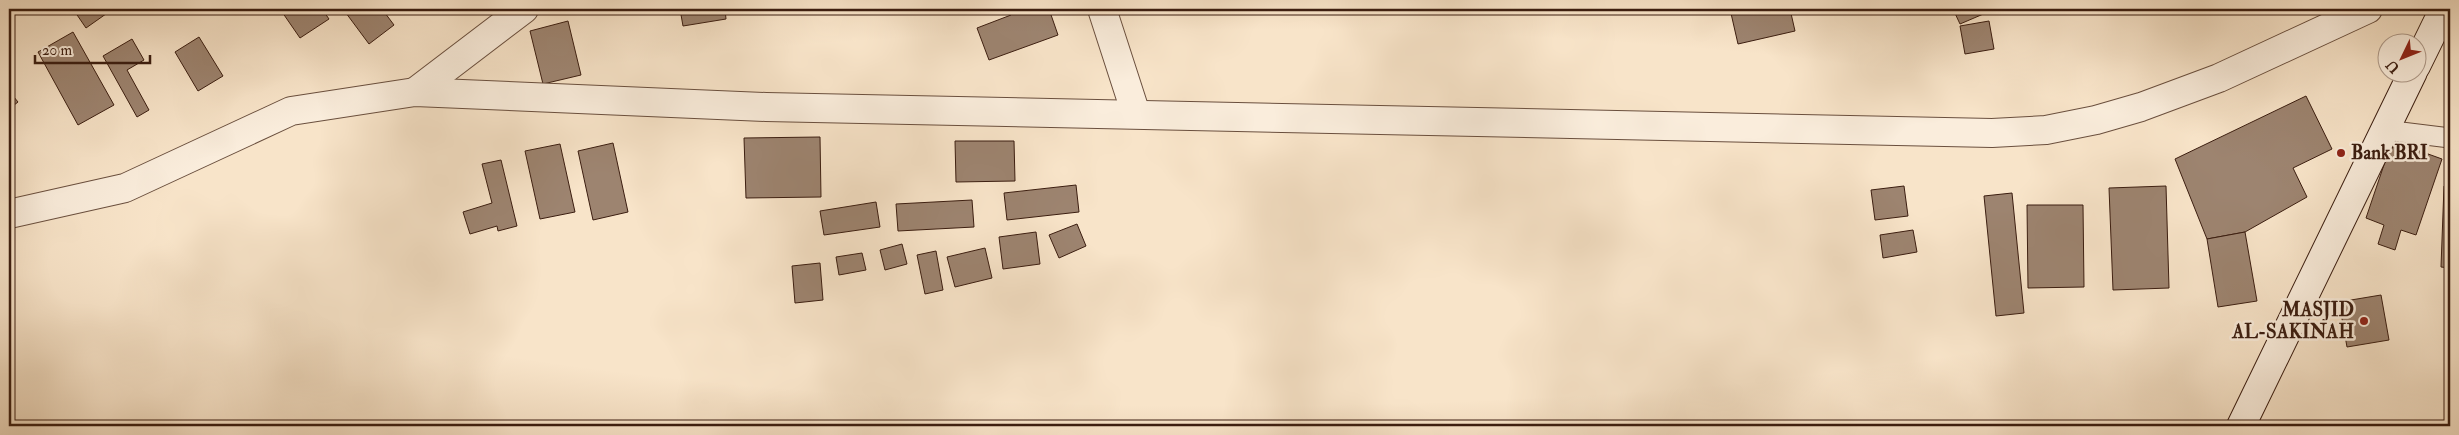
<svg xmlns="http://www.w3.org/2000/svg" width="2459" height="435" viewBox="0 0 2459 435" font-family="'IM FELL Double Pica',serif">
<style>
.building{fill:#9d8470;stroke:#3b1d10}
.lines{fill:none;stroke-linecap:round;stroke-linejoin:round}
.service-casing{stroke:#6a4f3e;stroke-width:21}
.minor-casing{stroke:#6a4f3e;stroke-width:30}
.secondary-casing{stroke:#3b1d10;stroke-width:30}
.service{stroke:#faeddc;stroke-width:19}
.minor{stroke:#faeddc;stroke-width:28}
.secondary{stroke:#faeddc;stroke-width:28}
.poi-dot{fill:#8f2418;stroke:#faeddc;stroke-width:2}
.labels{text-anchor:middle;dominant-baseline:central;stroke-width:5;stroke-linejoin:round;paint-order:stroke}
.poi-label{font-size:19px;font-weight:bold;fill:#3b1d10;stroke:#faeddc;text-anchor:start}
</style>
<rect width="100%" height="100%" fill="#f8e4c9"/>
<filter id="stains"><feTurbulence type="fractalNoise" baseFrequency=".004" numOctaves="4"/><feColorMatrix values="0 0 0 0 .2 0 0 0 0 .09 0 0 0 0 .02 0 0 0 .5 -.17"/></filter>
<radialGradient id="worn" r=".72"><stop offset=".6" stop-color="#630" stop-opacity="0"/><stop offset="1" stop-color="#630" stop-opacity=".3"/></radialGradient>
<g class="building">
<polygon points="73,9 113,9 86,28"/>
<polygon points="280,9 322,9 329,19 300,38"/>
<polygon points="343,9 382,9 394,25 369,44"/>
<polygon points="680,9 725,9 726,19 683,26"/>
<polygon points="1010,9 1049,9 1058,35 989,60 977,28 1011,15"/>
<polygon points="1730,9 1790,9 1795,31 1738,44"/>
<polygon points="1953,9 1987,9 1988,12 1960,24"/>
<polygon points="568,21 581,75 543,84 530,31"/>
<polygon points="1989,21 1994,49 1965,54 1960,26"/>
<polygon points="73,32 114,105 78,125 38,52"/>
<polygon points="199,37 223,76 198,91 175,52"/>
<polygon points="132,39 144,60 127,70 149,110 137,117 103,56"/>
<polygon points="9,91 18,102 9,109"/>
<polygon points="2306,96 2332,149 2293,168 2307,197 2245,232 2207,239 2175,159"/>
<polygon points="820,137 821,197 746,198 744,138"/>
<polygon points="955,141 1014,141 1015,181 956,182"/>
<polygon points="2392,141 2442,159 2416,235 2401,230 2395,250 2378,244 2384,225 2366,218"/>
<polygon points="613,143 628,212 593,220 578,151"/>
<polygon points="560,144 575,212 540,219 525,151"/>
<polygon points="501,160 517,226 498,231 497,226 470,234 463,212 492,203 482,164"/>
<polygon points="1076,185 1079,212 1007,220 1004,193"/>
<polygon points="1904,186 1908,216 1875,220 1871,190"/>
<polygon points="2166,186 2169,288 2113,290 2109,188"/>
<polygon points="2444,186 2450,186 2450,268 2441,267"/>
<polygon points="2012,193 2024,313 1996,316 1984,196"/>
<polygon points="972,200 974,227 898,231 896,204"/>
<polygon points="876,202 880,227 824,235 820,211"/>
<polygon points="2027,205 2083,205 2084,287 2028,288"/>
<polygon points="1077,224 1086,246 1059,258 1049,235"/>
<polygon points="1913,230 1917,252 1883,258 1880,235"/>
<polygon points="1036,232 1040,264 1003,269 999,237"/>
<polygon points="2245,232 2257,301 2218,307 2207,239"/>
<polygon points="902,244 907,264 885,270 880,250"/>
<polygon points="985,248 992,278 955,287 947,257"/>
<polygon points="936,251 943,290 925,294 917,255"/>
<polygon points="862,253 866,270 839,275 836,257"/>
<polygon points="820,263 823,300 795,303 792,266"/>
<polygon points="2381,295 2389,340 2347,347 2339,302"/>
</g>
<g class="lines">
<g class="service-casing">
<polyline id="service" points="2385,130 2450,138"/>
</g>
<g class="minor-casing">
<g id="minor">
<polyline points="1102,9 1136,114"/>
<polyline points="415,92 524,9"/>
<polyline points="9,214 125,188 291,111 415,92 766,107 1992,133 2046,130 2096,120 2141,107 2219,78 2368,9"/>
</g>
</g>
<g class="secondary-casing">
<g id="secondary">
<polyline points="2416,66 2444,9"/>
<polyline points="2241,426 2413,72"/>
</g>
</g>
<use href="#service" class="service"/>
<use href="#minor" class="minor"/>
<use href="#secondary" class="secondary"/>
</g>
<g class="poi-dot">
<circle cx="2341" cy="153" r="5"/>
<circle cx="2364" cy="321" r="5"/>
</g>
<g class="labels">
<g class="poi-label">
<text x="2351" y="153">Bank BRI</text>
<text x="2354" y="310" text-anchor="end">MASJID<tspan x="2354" dy="22">AL-SAKINAH</tspan></text>
</g>
</g>
<rect width="2459" height="435" fill="none" stroke="#f8e4c9" stroke-width="30"/>
<rect x="10" y="10" width="2439" height="415" fill="none" stroke="#3b1d10" stroke-width="2.5"/>
<rect x="15" y="15" width="2429" height="405" fill="none" stroke="#3b1d10"/>
<g transform="translate(2402 58) rotate(227)"><circle r="24" fill="#faeddc" stroke="#ae9a8a"/>
<path d="M0-4L9 19L0 12L-9 19Z" fill="#8f2418"/>
<text y="-8" font-size="14" font-weight="bold" text-anchor="middle" fill="#3b1d10">U</text>
</g>
<path d="M35 55v8h115v-8" fill="none" stroke="#3b1d10" stroke-width="2.5"/>
<text x="42" y="55" font-size="15" fill="#3b1d10" stroke="#faeddc" stroke-width="4" paint-order="stroke">20 m</text>
<rect width="100%" height="100%" filter="url(#stains)"/>
<rect width="100%" height="100%" fill="url(#worn)"/>
</svg>
